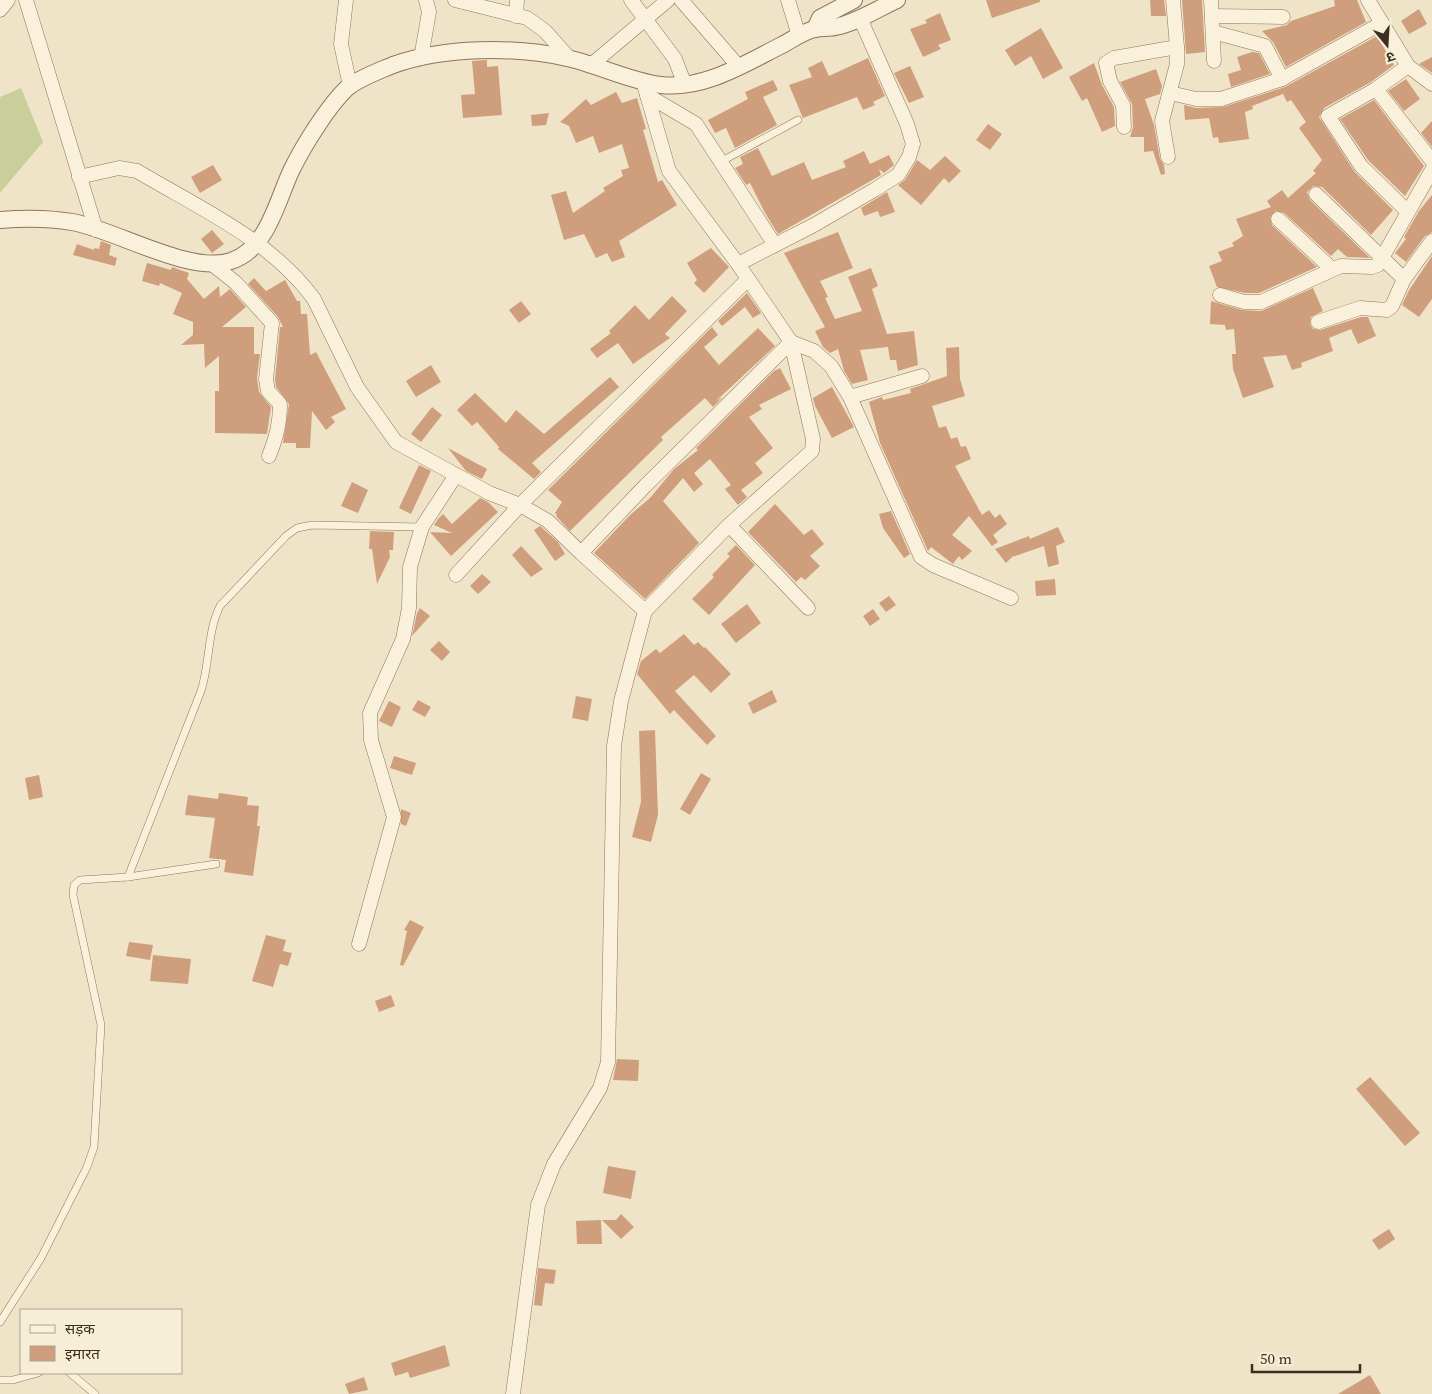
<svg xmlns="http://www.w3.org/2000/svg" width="1432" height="1394" viewBox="0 0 1432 1394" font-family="'Source Serif 4','Noto Sans Devanagari',serif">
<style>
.green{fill:#c9cf9b}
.building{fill:#cf9f7d}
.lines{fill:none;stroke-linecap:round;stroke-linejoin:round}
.service-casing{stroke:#8d765c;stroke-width:8}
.minor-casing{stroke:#8d765c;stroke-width:15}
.tertiary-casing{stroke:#8d765c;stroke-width:18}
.service{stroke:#faf1dc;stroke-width:7}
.minor{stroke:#faf1dc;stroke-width:14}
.tertiary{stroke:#faf1dc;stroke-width:16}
</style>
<rect width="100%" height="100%" fill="#f0e4c8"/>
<polygon class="green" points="21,88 43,142 0,193 0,97"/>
<g class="building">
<polygon points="986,0 1040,0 1040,2 992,18"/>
<polygon points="1150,0 1164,0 1166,16 1151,16"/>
<polygon points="1182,0 1202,0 1205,52 1186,54"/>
<polygon points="1334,0 1357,0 1366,22 1286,67 1273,42 1262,31 1287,25 1291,21 1335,6"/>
<polygon points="1419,9 1427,24 1409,34 1401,21"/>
<polygon points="940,13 951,40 938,45 941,49 923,57 910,29 927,23 925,20"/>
<polygon points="1041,28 1063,68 1043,79 1031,56 1015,66 1005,50"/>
<polygon points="1377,36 1394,65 1371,82 1324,108 1319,117 1354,171 1393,210 1371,235 1322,187 1313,186 1307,192 1310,200 1370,258 1347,257 1338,249 1331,256 1284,213 1276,211 1270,217 1272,225 1317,267 1259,293 1245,293 1217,287 1209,266 1222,261 1218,252 1234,246 1232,243 1243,236 1236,219 1271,207 1267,201 1282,190 1288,198 1316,173 1313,171 1322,160 1299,128 1306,122 1291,100 1287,102 1283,94 1252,106 1253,109 1245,112 1249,139 1219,143 1218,137 1213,138 1209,118 1185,120 1184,105 1196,108 1223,107 1285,87"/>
<polygon points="1252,52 1259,53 1270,74 1231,87 1228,74 1241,70 1237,57"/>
<polygon points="1432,57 1432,73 1419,64"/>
<polygon points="868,58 885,96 873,102 875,105 863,110 857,97 803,118 789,85 812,77 808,68 822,61 829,76"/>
<polygon points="487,60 487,67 498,66 502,115 463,118 461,95 475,94 472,61"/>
<polygon points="1094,63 1102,85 1114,107 1115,126 1102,132 1087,98 1082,101 1069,77"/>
<polygon points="910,66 924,97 909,103 894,73"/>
<polygon points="1156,69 1162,86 1160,94 1145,99 1154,125 1160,159 1164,165 1165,174 1161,175 1153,151 1144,152 1144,137 1130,137 1133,127 1132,104 1120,82"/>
<polygon points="1406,79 1420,99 1404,111 1388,91"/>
<polygon points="773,80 778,90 763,97 777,125 735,148 726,128 715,133 708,120 748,99 745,92"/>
<polygon points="616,92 622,103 637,98 646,129 643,130 658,182 662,180 677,205 619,241 625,257 612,262 607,253 596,258 584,234 564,240 551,195 566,191 573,213 605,191 603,188 623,176 621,170 629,168 622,144 599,153 593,136 576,143 569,126 560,122 586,99 591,105"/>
<polygon points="1374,100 1424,166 1405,196 1368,160 1340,119"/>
<polygon points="549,113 546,125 532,126 531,115"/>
<polygon points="1432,121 1432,147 1421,133"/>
<polygon points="988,124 1002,134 990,150 976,140"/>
<polygon points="758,148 772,176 804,162 812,180 846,167 843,161 864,151 870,164 889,155 894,165 884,173 879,169 881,175 778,234 765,213 750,183 746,185 735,168 743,164 740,157"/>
<polygon points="945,156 961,171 949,183 944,178 921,205 898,185 905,180 917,160 930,170"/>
<polygon points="213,165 222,180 200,193 191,177"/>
<polygon points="887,192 895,212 880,217 878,211 864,216 861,208"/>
<polygon points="1432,195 1432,232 1425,236 1406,262 1395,253 1406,239 1404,237 1419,211"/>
<polygon points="212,230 224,244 212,253 201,239"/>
<polygon points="838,232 853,268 820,281 828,297 825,298 835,319 862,311 848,277 871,268 878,286 872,289 887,334 914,331 918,365 898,371 896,360 890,360 888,347 860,350 868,380 852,384 844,371 838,349 830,353 823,347 815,331 825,327 784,253"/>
<polygon points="101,241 111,245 109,255 117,258 115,266 73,255 77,244 94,250 94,248 99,249"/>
<polygon points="711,248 729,267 704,293 694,283 697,280 687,263"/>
<polygon points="1432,256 1432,299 1419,317 1402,305 1409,290"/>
<polygon points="147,263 171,270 172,267 189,273 187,279 204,299 219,286 220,297 230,289 246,307 222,327 254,327 254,354 260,354 257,378 259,392 271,407 267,434 215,433 215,391 219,391 219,356 205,368 204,344 181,345 193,335 193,322 173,314 182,293 160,283 159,286 142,281"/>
<polygon points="254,278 266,291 285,280 297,301 300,301 301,314 307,314 310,355 316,352 346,409 331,417 335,422 326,430 312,411 310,448 296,448 296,443 283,443 289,404 276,387 275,379 280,327 283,327 278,317 248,284"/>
<polygon points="1313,288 1323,311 1311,317 1310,324 1313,329 1320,330 1361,317 1368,317 1376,336 1358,344 1351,329 1329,338 1333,351 1301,363 1302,367 1292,370 1286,355 1263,357 1274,387 1243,398 1233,369 1232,354 1236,354 1234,329 1226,330 1225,325 1210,324 1211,301 1242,310 1261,311"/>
<polygon points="747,293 761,313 753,318 745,307 722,326 718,321"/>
<polygon points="672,296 687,311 665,334 670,338 633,364 618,343 597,358 590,349 611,333 609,331 635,305 649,320"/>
<polygon points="521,301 531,314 519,323 509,310"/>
<polygon points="712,327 718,335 704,347 719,365 758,328 775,346 716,401 723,397 713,407 705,398 661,437 663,440 570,531 556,516 557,515 555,513 562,502 548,490"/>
<polygon points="959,347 960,379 965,396 932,406 939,428 946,426 951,439 957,437 961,447 966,446 971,459 955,466 982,515 989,510 995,518 1000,514 1007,524 993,535 998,542 992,546 969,516 952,535 972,551 962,560 959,556 953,564 931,547 928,551 880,443 869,402 882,397 883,400 911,393 910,389 947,376 946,348"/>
<polygon points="431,365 441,382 416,397 406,381"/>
<polygon points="780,368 791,389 759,405 762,409 749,417 773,448 755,463 763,473 741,490 747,497 738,505 725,489 731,485 710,459 694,473 703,484 694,492 683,478 663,501 699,543 645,599 594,553 630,515 650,498 674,469 698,450 696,448 774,371"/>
<polygon points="610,377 619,387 532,463 541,472 534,479 498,449 499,447 477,422 472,426 457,410 475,393 506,423 516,410 544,434"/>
<polygon points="832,387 854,427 832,438 815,406 813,398"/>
<polygon points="432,407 442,415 421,442 411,434"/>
<polygon points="448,448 487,469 482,479 466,471"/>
<polygon points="419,465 431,471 411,514 399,508"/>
<polygon points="352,482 368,490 358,513 341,506"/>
<polygon points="480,498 488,502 498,512 451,556 430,532 452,533 434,525 438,519 443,514 452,524"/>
<polygon points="775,504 804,535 812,529 824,544 810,556 820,566 805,580 801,577 796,582 748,532"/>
<polygon points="891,511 910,554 904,558 883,528 879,514"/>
<polygon points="540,526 558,542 565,554 555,561 534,530"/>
<polygon points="1058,527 1065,542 1056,546 1059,564 1048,567 1044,546 1012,557 1006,563 995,549 1029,536 1030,539"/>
<polygon points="370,531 394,532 393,550 389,550 390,557 377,584 372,549 369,549"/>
<polygon points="736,545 755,565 709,615 692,599 714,577 712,575 730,556 727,554"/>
<polygon points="521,546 543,569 531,577 512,555"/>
<polygon points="482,574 491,582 478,594 470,586"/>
<polygon points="1055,579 1056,595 1036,596 1035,581"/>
<polygon points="889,596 896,605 886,612 879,603"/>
<polygon points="747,604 761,623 736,643 721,624"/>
<polygon points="420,608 430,616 412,636 417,613"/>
<polygon points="873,609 880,619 870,626 863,616"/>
<polygon points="684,634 694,645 698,642 704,648 705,647 731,674 711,693 694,675 675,691 716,736 707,745 674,710 670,714 637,674 641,661 656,649 660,653"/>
<polygon points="439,641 450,652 442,661 430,650"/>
<polygon points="772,690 777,702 753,714 748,703"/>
<polygon points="576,696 592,699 588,721 572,718"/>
<polygon points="418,700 431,707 425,717 412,710"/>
<polygon points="389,701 401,707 392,727 379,721"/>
<polygon points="655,730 658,815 651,842 632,837 641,802 639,731"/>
<polygon points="394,756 416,763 412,775 390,768"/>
<polygon points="701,773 711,779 690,815 680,809"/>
<polygon points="39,775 43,797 29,800 25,778"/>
<polygon points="219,793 248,797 247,805 259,806 257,826 260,826 253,876 224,872 226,860 209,858 215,818 185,815 188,795 218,799"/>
<polygon points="401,809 411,813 406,826 401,824"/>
<polygon points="410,920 424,927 403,966 400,965 407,931 404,930"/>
<polygon points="266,935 286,940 283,951 292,953 288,966 280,964 273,987 252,981"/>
<polygon points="129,942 153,945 150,960 126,956"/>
<polygon points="153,955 191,959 188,984 150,981"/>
<polygon points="391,995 395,1006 379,1012 375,1001"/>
<polygon points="617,1059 639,1060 638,1081 613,1080"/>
<polygon points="1370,1077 1420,1133 1405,1146 1356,1089"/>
<polygon points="608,1166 636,1171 631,1199 603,1193"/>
<polygon points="621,1214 634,1227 621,1239 602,1220 616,1220"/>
<polygon points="601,1220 602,1244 577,1244 576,1221"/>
<polygon points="1389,1229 1395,1239 1379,1250 1372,1240"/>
<polygon points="538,1268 556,1270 554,1284 545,1283 542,1306 534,1305"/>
<polygon points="445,1345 450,1366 410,1378 408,1372 395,1376 391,1363"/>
<polygon points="1370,1375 1381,1394 1338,1394"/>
<polygon points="364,1377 368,1390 349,1394 345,1384"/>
</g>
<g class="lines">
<g class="service-casing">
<g id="service">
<polyline points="722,161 798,120"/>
<polyline points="128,877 216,864"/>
<path d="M 0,1322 L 41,1258 L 87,1167 L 94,1147 L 101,1025 L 73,895 L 74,885 L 80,880 L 128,877 L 201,691 C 210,664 207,632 220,606 L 286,536 L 297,528 L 312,525 L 422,527"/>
<polyline points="70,1373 95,1394"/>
<polyline points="0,1380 13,1380 38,1373"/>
</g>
</g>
<g class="minor-casing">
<g id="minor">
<polyline points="26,0 96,230"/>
<polyline points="346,0 341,44 350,86"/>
<polyline points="455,0 527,18 545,31 569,58"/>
<polyline points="631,0 675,59 685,85"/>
<polyline points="681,0 739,67"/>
<polyline points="788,0 799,36"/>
<polyline points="1211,0 1214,61"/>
<polyline points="1368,0 1408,66 1432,84"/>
<polyline points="0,10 8,0"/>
<polyline points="516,16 517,0"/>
<polyline points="1212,16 1283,17"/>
<polyline points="1213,32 1265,46 1282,79"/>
<polyline points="421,58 429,12 426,0"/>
<polyline points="591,65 668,0"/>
<polyline points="643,81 669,171 738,264 791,342 813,439 812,451 729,525 645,611"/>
<polyline points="1376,89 1432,161"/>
<polyline points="1170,93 1196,99 1221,99 1282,79 1382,23"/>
<polyline points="647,95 696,124 775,245"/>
<polyline points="1124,127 1123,105 1110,81 1106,63 1114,58 1177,47 1173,0"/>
<polyline points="1168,157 1162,121 1177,64 1177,47"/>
<path d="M 79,177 L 119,168 L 137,171 C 199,208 270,239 314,299 L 357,387 L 396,442 L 489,493 L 520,505 L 548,521 L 581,553 L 645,486 L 791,342"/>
<polyline points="1316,194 1404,279"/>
<polyline points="1408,212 1361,166 1328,116 1376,89 1408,66"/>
<polyline points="1278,219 1332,269"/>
<path d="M 212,264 L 236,283 L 272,323 L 266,379 L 268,391 L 280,404 C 280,424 276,438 269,456"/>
<polyline points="738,264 814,225 874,190 898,175 909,157 913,144 907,124 860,18"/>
<polyline points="1220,295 1244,302 1261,302 1341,266 1372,267 1378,265 1432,170"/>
<polyline points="1318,322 1360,308 1387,310 1392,306 1404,279 1432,241"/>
<polyline points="791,342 814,351 831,366 850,397 921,557 933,565 1011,598"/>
<polyline points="850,397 922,376"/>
<polyline points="729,525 808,608"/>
<polyline points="456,575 520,505 748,279"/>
<polyline points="359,944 394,817 371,740 370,713 403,639 409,608 410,567 422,527 456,475"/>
<polyline points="513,1394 538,1205 554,1164 600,1088 608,1062 614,746 621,701 645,611 581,553"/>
</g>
</g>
<g class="tertiary-casing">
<g id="tertiary">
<polyline points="815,29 820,18 854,0"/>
<path d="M 0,220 C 23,218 49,218 72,222 C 114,229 190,275 231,261 C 268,249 277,200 292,169 C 304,145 328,106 347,88 C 359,78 379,71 393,65 C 443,47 516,46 567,58 C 599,65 629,81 661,85 C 704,90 746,63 782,45 C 792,40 804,31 815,29 C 821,27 829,29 835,27 C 856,23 877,9 897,0"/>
</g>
</g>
<use href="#service" class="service"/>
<use href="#minor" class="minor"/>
<use href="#tertiary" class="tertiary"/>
</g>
<rect x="20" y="1309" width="162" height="65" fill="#f7eed8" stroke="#ada18e"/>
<rect x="30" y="1325" width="25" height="8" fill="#faf1dc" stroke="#ada18e"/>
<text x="65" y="1334" font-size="15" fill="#3d2e20">सड़क</text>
<rect x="30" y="1346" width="25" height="15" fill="#cf9f7d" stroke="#ada18e"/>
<text x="65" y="1359" font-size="15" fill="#3d2e20">इमारत</text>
<g transform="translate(1387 45) rotate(162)" stroke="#f7eed8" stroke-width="4" paint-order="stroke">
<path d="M0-4L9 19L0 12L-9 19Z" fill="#3d2e20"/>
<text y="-8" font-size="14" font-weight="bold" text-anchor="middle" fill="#3d2e20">उ</text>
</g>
<path d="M1252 1364v8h108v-8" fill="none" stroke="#3d2e20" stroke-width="2.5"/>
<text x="1260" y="1364" font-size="15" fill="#3d2e20" stroke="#f7eed8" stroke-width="4" paint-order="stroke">50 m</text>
</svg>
